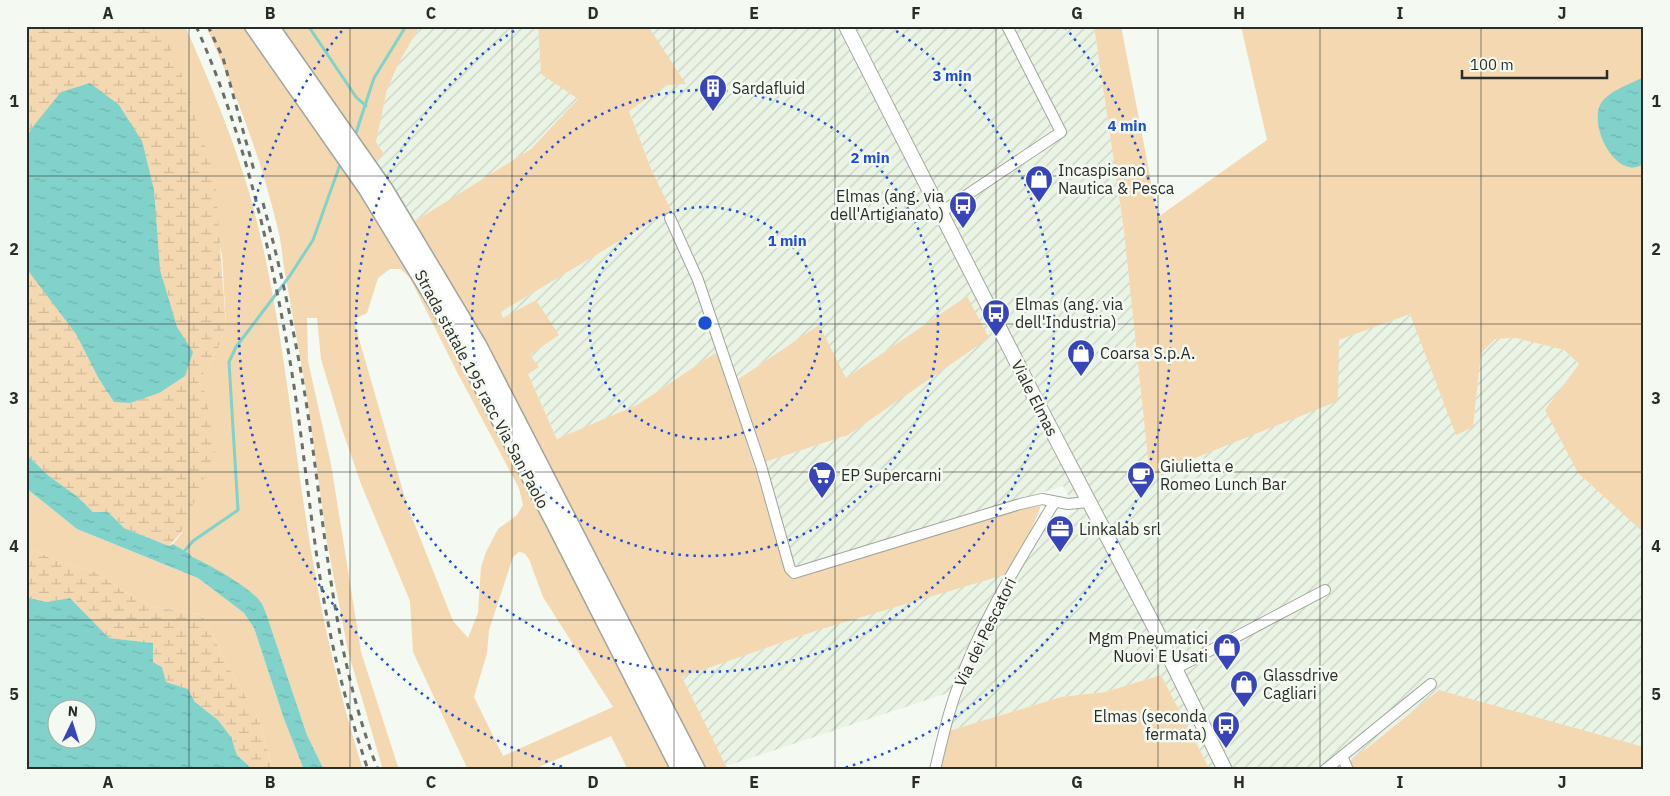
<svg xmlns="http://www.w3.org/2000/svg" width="1670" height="796" viewBox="0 0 1670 796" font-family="'IBM Plex Sans',sans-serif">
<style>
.industrial{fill:url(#industrial-furrows)}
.grass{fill:#f3d8b1;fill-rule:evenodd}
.wetland{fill:url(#wetland-marsh)}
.water{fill:url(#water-ripples);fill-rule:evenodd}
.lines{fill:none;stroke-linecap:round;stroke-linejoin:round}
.stream{stroke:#80d2cb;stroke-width:3}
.minor-casing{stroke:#a0a59d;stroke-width:12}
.secondary-casing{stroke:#a0a59d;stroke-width:16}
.trunk-casing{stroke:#a0a59d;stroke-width:19}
.minor{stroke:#fff;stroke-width:10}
.secondary{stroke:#fff;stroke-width:14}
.trunk{stroke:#fff;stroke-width:16}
.rail{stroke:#6b6e69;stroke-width:3;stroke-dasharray:6 6;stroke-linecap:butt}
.grid{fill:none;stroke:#2a2c28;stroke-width:1;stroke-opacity:0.55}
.ring{fill:none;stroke:#1d4ed8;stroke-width:2.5;stroke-dasharray:2.5 5}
.labels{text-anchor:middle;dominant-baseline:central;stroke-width:5;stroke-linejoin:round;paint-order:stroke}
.poi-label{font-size:16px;fill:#2a2c28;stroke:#f4f9f1;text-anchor:start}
.street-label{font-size:16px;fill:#2a2c28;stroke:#f4f9f1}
.centre{fill:#1d4ed8;stroke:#f4f9f1;stroke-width:2.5}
.ring-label{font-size:15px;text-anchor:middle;font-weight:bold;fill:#1d4ed8;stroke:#f4f9f1;stroke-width:5;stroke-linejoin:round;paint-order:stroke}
.neatline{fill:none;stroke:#2a2c28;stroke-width:2}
.grid-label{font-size:16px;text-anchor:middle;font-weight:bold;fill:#2a2c28}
</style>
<defs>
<pattern id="industrial-furrows" width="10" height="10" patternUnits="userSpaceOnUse" patternTransform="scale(1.25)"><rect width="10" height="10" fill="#eaf4e4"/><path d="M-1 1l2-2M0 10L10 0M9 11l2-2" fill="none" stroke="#c9d1c4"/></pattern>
<pattern id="wetland-marsh" width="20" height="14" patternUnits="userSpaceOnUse" patternTransform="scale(1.25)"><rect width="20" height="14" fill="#f3d8b1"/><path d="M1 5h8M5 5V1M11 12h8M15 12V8" fill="none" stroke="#d0ba98"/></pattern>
<pattern id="water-ripples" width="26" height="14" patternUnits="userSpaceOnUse" patternTransform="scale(1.25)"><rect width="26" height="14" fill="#80d2cb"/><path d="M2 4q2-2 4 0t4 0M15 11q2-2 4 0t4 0" fill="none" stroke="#6fb4ae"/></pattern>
</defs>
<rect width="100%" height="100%" fill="#f4f9f1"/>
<g class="industrial">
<polygon points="420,26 538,26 541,73 578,99 531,149 415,221 376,161 384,154 376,142 387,90 398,64"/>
<polygon points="654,26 1094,26 1129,266 1339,340 1410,314 1473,427 1481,353 1495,339 1516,338 1564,350 1579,364 1578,473 1644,533 1644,747 1439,690 1340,770 1210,770 1161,675 1105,692 1061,697 949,731 960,689 726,766 682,677 818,630 1076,511 1063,486 795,568 765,462 848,435 880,412 967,296 846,378 818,326 737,380 718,351 637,405 558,440 528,374 530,355 558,336 503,318 501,312 671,210 652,171 629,110 667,85 660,46 650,29"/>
</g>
<g class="grass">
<path d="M 161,26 L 185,26 C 209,80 232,135 249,192 C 283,310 291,435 312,556 C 324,629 341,699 363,770 L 324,770 L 307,735 L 267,616 L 260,601 L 205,563 L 191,557 L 190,554 L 173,544 L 182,533 L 206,394 L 199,382 L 218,348 L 226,327 L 222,254 Z"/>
<path d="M 206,26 L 420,26 L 398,64 L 387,90 L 376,142 L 384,154 L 376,161 L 415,221 L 531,149 L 578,99 L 541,74 L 538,26 L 654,26 L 650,29 L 686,84 L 667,85 L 629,111 L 652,171 L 671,210 L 501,312 L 503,318 L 536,300 L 559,335 L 530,355 L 539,367 L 528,374 L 557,439 L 637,405 L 718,351 L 788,573 L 1027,507 L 1041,506 L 1030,533 L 1007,574 L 818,630 L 682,677 L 728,770 L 706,770 L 577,521 L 426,240 L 398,251 L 528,485 L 671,770 L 628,770 L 611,736 L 532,770 L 468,770 L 413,652 L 410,601 L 361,484 L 342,429 L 321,359 L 317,318 L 307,318 L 308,361 L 331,464 L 361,652 L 399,770 L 383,770 L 348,651 L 327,542 L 306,390 L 283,262 C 282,243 277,225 272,206 C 256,144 232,85 206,26 ZM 390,269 L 401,269 L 410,278 L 456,370 L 519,488 L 523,505 L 517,515 L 498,529 L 486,552 L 481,567 L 478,613 L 468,638 L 453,621 L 407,505 L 355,325 L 357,318 L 367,313 L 378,278 ZM 519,552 L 524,553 L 529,559 L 543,597 L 613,707 L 503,756 L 474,697 L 487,653 L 489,630 L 513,557 Z"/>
<polygon points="1094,26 1121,26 1158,217 1267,140 1241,26 1644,26 1644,533 1578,473 1545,410 1579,364 1564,350 1516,338 1495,339 1481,353 1473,427 1456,435 1410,314 1339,340 1338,401 1150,476 1124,231"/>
<polygon points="967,296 989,338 848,435 765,462 737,380 819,325 846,378"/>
<polygon points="26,488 77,529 198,578 244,613 254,628 284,719 304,770 273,770 259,719 233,675 202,615 150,606 123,591 99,573 60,562 26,547"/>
<polygon points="1161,675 1210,770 938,770 949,731 1061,697 1105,692"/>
<polygon points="1439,690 1644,747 1644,770 1340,770"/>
</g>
<g class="wetland">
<polygon points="26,26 161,26 180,70 215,177 226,327 218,348 199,382 206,394 215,452 181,533 169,546 124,528 108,512 93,512 78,497 49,476 26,454"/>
<polygon points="26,547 60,562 99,573 123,591 150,606 202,615 233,675 259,719 273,770 253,770 237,755 231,737 218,720 195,702 188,689 166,682 162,667 153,662 153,643 109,638 70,598 46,602 26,597"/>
</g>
<g class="water">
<path d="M 1644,77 L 1644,164 C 1639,166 1634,169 1629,167 C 1608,163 1590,122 1601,103 C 1609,91 1632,83 1644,77 Z"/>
<polygon points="90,83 119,105 142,141 154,190 160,270 177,327 193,352 185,376 159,393 130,403 114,402 99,379 76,334 26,268 26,139 31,129 61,92"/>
<path d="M 26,454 L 49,476 L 78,497 L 93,512 L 108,512 L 124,528 L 169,546 L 173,544 L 190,554 L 192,557 C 209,564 249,587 260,601 C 263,605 265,611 267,616 L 307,735 L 324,770 L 304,770 L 284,719 L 254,628 L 244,613 L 198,578 L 77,529 L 26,488 Z"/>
<path d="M 26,597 L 46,602 L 70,598 L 109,638 L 153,643 L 153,662 L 162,667 L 166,682 L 188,689 L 195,702 L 218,720 L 231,737 L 237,755 L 253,770 L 26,770 ZM 58,708 L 88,708 L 88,738 L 58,738 Z"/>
</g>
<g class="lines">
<g class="stream">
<polyline points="309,27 356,97 366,106"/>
<polyline points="355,136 374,78 406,26"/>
<polyline points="183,553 193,541 238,510 229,362 236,347 289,277 313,240 341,162"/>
</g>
<g class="minor-casing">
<g id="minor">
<polyline points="940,213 1061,132 1007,26"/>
<polyline points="670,218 698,280 761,466 790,569 794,573 1020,504 1042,499 1068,504 1088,502"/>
<polyline points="1175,669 1325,590"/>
<polyline points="1342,756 1348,770"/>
<path d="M 935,770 C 941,744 947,717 956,692 C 979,625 1018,563 1054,503"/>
<polyline points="1325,770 1431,684"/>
</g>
</g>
<g class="secondary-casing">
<polyline id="secondary" points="846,26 1040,408 1154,626 1225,770"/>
</g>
<g class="trunk-casing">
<g id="trunk">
<polyline points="253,26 367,189 447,320 553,520 680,770"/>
<polyline points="270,26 385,190 478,345 697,770"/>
</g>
</g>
<use href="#minor" class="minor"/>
<use href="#secondary" class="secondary"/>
<use href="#trunk" class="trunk"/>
<g class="rail">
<path d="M 196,26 C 239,122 265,226 284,328 C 305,435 310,545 334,651 C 343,691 355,731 368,770"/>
<polyline points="208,26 223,58 255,174"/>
<path d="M 263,203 C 280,266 294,330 305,395 C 325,521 331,649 378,770"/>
</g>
</g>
<path class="grid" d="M 189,26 L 189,770M 350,26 L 350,770M 512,26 L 512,770M 674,26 L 674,770M 835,26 L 835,770M 996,26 L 996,770M 1158,26 L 1158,770M 1320,26 L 1320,770M 1481,26 L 1481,770M 26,176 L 1644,176M 26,324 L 1644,324M 26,472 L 1644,472M 26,620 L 1644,620"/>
<g class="ring">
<circle cx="705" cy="323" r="116"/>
<circle cx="705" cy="323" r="233"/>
<path d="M890 27A349 349 0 1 1 520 27"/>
<path d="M569 769A466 466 0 0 1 345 27M1065 27A466 466 0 0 1 841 769"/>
</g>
<defs>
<g id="building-pin" transform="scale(1.4375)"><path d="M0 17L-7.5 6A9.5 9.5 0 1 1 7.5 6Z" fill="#3845b8" stroke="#f4f9f1"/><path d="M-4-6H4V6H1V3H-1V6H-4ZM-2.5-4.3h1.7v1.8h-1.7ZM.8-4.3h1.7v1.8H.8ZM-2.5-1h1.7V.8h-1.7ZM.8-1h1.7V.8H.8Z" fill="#fff"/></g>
<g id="shop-pin" transform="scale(1.4375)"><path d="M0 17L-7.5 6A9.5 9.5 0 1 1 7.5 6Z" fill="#3845b8" stroke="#f4f9f1"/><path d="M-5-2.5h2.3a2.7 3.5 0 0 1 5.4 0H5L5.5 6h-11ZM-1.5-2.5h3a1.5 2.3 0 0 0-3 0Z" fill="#fff"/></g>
<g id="bus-pin" transform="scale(1.4375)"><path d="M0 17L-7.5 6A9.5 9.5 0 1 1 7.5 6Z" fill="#3845b8" stroke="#f4f9f1"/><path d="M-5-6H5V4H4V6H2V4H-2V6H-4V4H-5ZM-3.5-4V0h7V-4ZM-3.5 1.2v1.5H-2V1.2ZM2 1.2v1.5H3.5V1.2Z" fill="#fff"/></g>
<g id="supermarket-pin" transform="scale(1.4375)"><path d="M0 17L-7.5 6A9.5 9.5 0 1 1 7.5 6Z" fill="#3845b8" stroke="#f4f9f1"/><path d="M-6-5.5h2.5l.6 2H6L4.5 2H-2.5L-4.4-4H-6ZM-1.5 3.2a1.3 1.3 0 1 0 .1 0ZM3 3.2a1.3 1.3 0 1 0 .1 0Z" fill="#fff"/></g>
<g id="cafe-pin" transform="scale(1.4375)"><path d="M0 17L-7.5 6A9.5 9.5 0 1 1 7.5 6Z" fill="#3845b8" stroke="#f4f9f1"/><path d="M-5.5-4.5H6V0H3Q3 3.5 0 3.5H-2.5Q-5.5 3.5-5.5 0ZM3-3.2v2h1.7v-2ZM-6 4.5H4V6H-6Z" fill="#fff"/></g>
<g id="office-pin" transform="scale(1.4375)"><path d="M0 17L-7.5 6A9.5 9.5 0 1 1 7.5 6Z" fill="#3845b8" stroke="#f4f9f1"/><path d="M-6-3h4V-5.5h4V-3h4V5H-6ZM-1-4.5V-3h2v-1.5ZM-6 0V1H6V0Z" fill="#fff"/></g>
</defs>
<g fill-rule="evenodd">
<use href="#building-pin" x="713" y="88"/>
<use href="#shop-pin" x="1039" y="179"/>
<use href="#bus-pin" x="963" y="205"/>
<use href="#bus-pin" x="996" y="313"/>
<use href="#shop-pin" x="1081" y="353"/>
<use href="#supermarket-pin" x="822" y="475"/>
<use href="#cafe-pin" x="1141" y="475"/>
<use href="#office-pin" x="1060" y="529"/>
<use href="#shop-pin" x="1227" y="647"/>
<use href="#shop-pin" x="1244" y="684"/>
<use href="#bus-pin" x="1226" y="725"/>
</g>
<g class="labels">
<g class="poi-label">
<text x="732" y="88">Sardafluid</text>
<text x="1058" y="170">Incaspisano<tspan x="1058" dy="18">Nautica &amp; Pesca</tspan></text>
<text x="944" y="196" text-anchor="end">Elmas (ang. via<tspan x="944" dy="18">dell'Artigianato)</tspan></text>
<text x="1015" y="304">Elmas (ang. via<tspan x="1015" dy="18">dell'Industria)</tspan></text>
<text x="1100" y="353">Coarsa S.p.A.</text>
<text x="1160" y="466">Giulietta e<tspan x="1160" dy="18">Romeo Lunch Bar</tspan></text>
<text x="841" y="475">EP Supercarni</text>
<text x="1079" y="529">Linkalab srl</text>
<text x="1208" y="638" text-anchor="end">Mgm Pneumatici<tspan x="1208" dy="18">Nuovi E Usati</tspan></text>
<text x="1263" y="675">Glassdrive<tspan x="1263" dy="18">Cagliari</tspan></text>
<text x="1207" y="716" text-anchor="end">Elmas (seconda<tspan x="1207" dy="18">fermata)</tspan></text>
</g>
<g class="street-label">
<text transform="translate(482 389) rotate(62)">Strada statale 195 racc Via San Paolo</text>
<text transform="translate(1035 398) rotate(63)">Viale Elmas</text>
<text transform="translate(985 632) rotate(-64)">Via dei Pescatori</text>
</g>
</g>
<circle cx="705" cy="323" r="8" class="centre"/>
<g class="ring-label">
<text x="952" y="81">3 min</text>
<text x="1127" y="131">4 min</text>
<text x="870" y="163">2 min</text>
<text x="787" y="246">1 min</text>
</g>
<rect width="1670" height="796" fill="none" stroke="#f4f9f1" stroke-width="55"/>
<g transform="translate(72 724) rotate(4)"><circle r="24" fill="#f4f9f1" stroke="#a3a7a1"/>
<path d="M0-4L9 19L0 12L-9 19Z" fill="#3845b8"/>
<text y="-8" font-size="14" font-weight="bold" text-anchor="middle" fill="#2a2c28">N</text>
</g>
<path d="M1462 70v8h145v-8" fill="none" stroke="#2a2c28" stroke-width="2.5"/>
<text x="1470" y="70" font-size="15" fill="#2a2c28" stroke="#f4f9f1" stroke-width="4" paint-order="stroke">100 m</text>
<rect x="28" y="28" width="1614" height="740" class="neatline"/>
<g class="grid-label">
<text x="108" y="19">A</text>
<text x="270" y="19">B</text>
<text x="431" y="19">C</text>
<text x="593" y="19">D</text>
<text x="754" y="19">E</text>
<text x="916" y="19">F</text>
<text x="1077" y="19">G</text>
<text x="1239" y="19">H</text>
<text x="1400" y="19">I</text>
<text x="1562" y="19">J</text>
<text x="14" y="107">1</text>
<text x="1656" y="107">1</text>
<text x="14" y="255">2</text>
<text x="1656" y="255">2</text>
<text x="14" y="404">3</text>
<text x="1656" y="404">3</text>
<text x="14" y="552">4</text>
<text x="1656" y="552">4</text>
<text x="14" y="700">5</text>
<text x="1656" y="700">5</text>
<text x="108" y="788">A</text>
<text x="270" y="788">B</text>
<text x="431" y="788">C</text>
<text x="593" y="788">D</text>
<text x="754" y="788">E</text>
<text x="916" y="788">F</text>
<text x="1077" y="788">G</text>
<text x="1239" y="788">H</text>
<text x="1400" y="788">I</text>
<text x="1562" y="788">J</text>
</g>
</svg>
